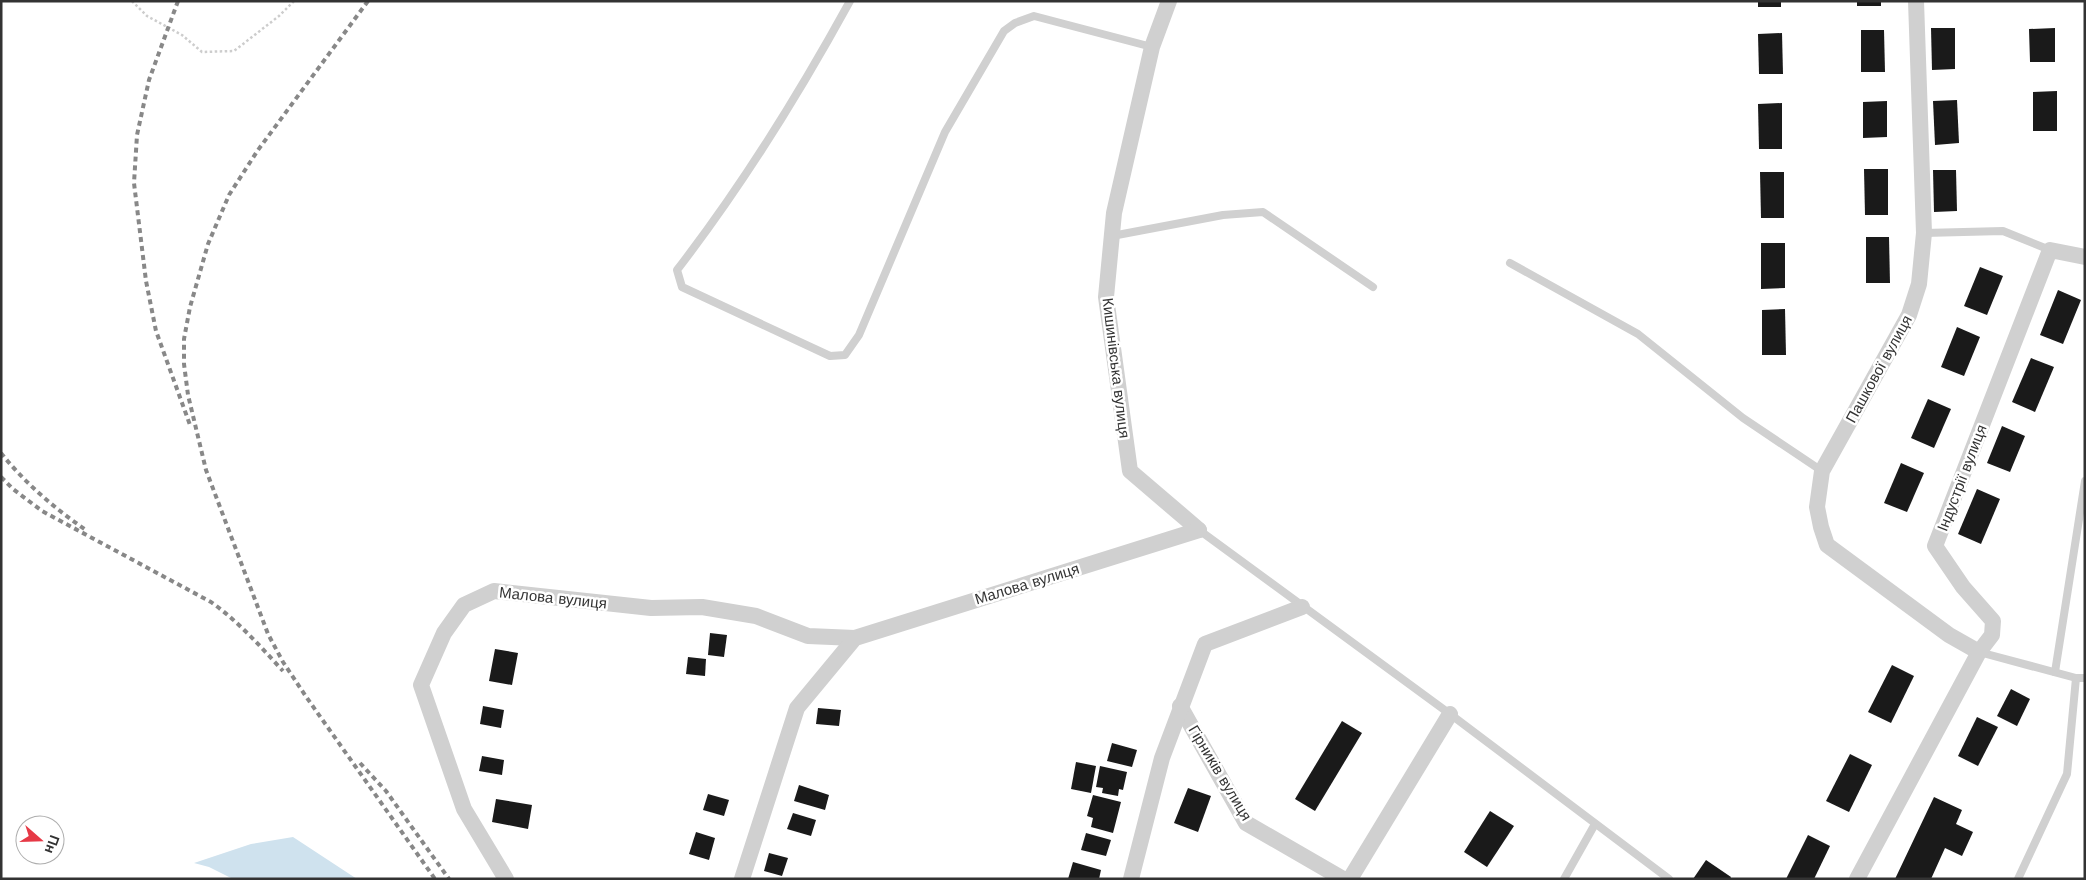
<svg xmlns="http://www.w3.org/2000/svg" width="2086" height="880" viewBox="0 0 2086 880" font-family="'Work Sans',sans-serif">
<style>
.water{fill:#cfe2ee}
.building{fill:#1a1a1a}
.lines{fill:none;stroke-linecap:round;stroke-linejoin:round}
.path{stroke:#cdcdcd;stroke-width:2.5;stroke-dasharray:2.5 2.5;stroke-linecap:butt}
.service{stroke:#d0d0d0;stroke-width:8}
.minor{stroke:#d0d0d0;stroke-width:16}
.rail{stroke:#888;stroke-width:4;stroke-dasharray:5 4;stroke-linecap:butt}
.labels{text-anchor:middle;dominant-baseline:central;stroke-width:5;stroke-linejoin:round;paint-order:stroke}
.street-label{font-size:15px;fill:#333;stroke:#fff}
</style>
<rect width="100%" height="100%" fill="#fff"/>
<polygon class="water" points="293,837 357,879 233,879 209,867 194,863 251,844"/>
<g class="building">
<rect x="1758" y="1" width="23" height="6"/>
<rect x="1857" y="1" width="24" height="5"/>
<polygon points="1931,28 1955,28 1955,69 1932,70"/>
<polygon points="2055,28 2055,62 2030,62 2029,29"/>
<polygon points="1861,30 1884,30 1885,72 1861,72"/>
<polygon points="1782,33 1783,74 1759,74 1758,34"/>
<polygon points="2057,91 2057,131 2033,131 2033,92"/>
<polygon points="1957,100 1959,143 1935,145 1933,101"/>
<polygon points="1887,101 1887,137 1863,138 1863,102"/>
<polygon points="1782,103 1782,149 1759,149 1758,104"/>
<polygon points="1864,169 1888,169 1888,215 1865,215"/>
<polygon points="1933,170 1956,170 1957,211 1934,212"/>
<polygon points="1760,172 1784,172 1784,218 1761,218"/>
<polygon points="1866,237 1889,237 1890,283 1866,283"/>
<polygon points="1761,243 1785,243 1785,288 1761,289"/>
<polygon points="1980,267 2003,276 1987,315 1964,306"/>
<polygon points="2058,290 2081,300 2063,344 2040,335"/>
<polygon points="1785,309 1786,355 1762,355 1762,310"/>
<polygon points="1957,327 1980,337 1964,376 1941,367"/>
<polygon points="2031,358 2054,367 2035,412 2012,402"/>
<polygon points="1928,399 1951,409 1934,448 1911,438"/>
<polygon points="2002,426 2025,436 2010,472 1987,463"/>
<polygon points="1901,463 1924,473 1907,512 1884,503"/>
<polygon points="1977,489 2000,499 1981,544 1958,534"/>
<polygon points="710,633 727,635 724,657 708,655"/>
<polygon points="495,649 518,653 512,685 489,681"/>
<polygon points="688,657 706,659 705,676 686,674"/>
<polygon points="1892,665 1914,676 1891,723 1868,712"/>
<polygon points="2011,689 2030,699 2017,726 1997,716"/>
<polygon points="483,706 504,710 501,728 480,724"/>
<polygon points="818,708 841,710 839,726 816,724"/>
<polygon points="1977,717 1998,727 1978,766 1958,756"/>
<polygon points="1342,721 1362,733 1315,811 1295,799"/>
<polygon points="1112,743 1137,750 1132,767 1107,761"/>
<polygon points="1850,754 1872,765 1849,812 1826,801"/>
<polygon points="482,756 504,760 502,775 479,771"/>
<polygon points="1076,762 1096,766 1091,793 1071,789"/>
<polygon points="1100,766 1127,772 1123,790 1119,789 1118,796 1102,793 1103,788 1096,787"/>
<polygon points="799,785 829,795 825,810 794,801"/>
<polygon points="1188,788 1211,796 1198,832 1174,823"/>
<polygon points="708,794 729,800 724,816 703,810"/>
<polygon points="1093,795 1121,802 1113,833 1091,827 1093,818 1087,816"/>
<polygon points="1934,797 1962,810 1956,824 1973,832 1962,856 1945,848 1931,879 1895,879"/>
<polygon points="496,799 532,805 528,829 492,822"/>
<polygon points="1490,811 1514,826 1487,867 1464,852"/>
<polygon points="793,813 816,820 811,836 787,829"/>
<polygon points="696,832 715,838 709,860 689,854"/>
<polygon points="1086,833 1111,840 1106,856 1081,850"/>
<polygon points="1808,835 1830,846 1814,879 1786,879"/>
<polygon points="769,853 788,858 782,876 764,871"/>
<polygon points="1706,860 1731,877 1730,879 1693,879"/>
<polygon points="1073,862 1101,870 1099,879 1068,879"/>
</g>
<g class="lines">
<polyline class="path" points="132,1 147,16 182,35 202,52 234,51 279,16 294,1"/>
<g class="service">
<path d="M 850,1 C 799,94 742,186 677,270 L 682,287 L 830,356 L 845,355 L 859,335 L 945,132 L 1004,31 L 1015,23 L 1034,16 L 1152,47"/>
<polyline points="1924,233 2003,231 2050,250"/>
<polyline points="1112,236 1223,215 1263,212 1373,287"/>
<polyline points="1510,263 1638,334 1743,418 1822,471"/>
<polyline points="1199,530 1450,714 1669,879"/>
<polyline points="1979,652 2076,678 2085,678"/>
<polyline points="2055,672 2085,481"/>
<polyline points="1564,879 1595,824"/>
<polyline points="2018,879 2067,774 2076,678"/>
</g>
<g class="minor">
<polyline points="1169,1 1152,47 1114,213 1106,297 1130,471 1199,530"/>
<polyline points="1916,1 1924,233 1919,284 1909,315 1822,471 1817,507 1821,527 1827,545 1949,635 1979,652"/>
<polyline points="1180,706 1246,823 1343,879"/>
<polyline points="506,879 464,809 421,685 444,633 464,605 494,591 651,608 702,607 756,616 808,636 855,638"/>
<polyline points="742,879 797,708 855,638 1199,530"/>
<polyline points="1131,879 1162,758 1205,644 1302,607"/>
<polyline points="1350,879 1450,714"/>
<polyline points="1857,879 1979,652 1992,635 1993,621 1963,587 1935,546 2050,250 2085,257"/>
</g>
<g class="rail">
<polyline points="178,1 149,80 137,135 134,183 146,281 156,331 190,425"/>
<polyline points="368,1 258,150 229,195 208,244 190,307 184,339 184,364 188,395 206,470 268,634 283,662 307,698 435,879"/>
<path d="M 1,453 C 24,482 55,509 86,530"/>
<path d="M 1,477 L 13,489 L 42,511 L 211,602 C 239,622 260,646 283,671"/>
<polyline points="360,763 386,791 449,879"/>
</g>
</g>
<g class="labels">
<g class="street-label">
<text transform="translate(1116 368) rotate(83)">Кишинівська вулиця</text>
<text transform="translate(1879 369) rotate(-61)">Пашкової вулиця</text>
<text transform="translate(1962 478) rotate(-69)">Індустрії вулиця</text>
<text transform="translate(1027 584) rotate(-17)">Малова вулиця</text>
<text transform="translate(553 598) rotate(6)">Малова вулиця</text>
<text transform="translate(1220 773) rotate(59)">Гірників вулиця</text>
</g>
</g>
<rect width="2086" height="880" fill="none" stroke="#333333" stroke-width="5"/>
<g transform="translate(40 840) rotate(110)"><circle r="24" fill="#ffffff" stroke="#adadad"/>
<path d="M0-4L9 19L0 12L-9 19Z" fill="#e63946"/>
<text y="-8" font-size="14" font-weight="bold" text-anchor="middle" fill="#333333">Пн</text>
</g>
</svg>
